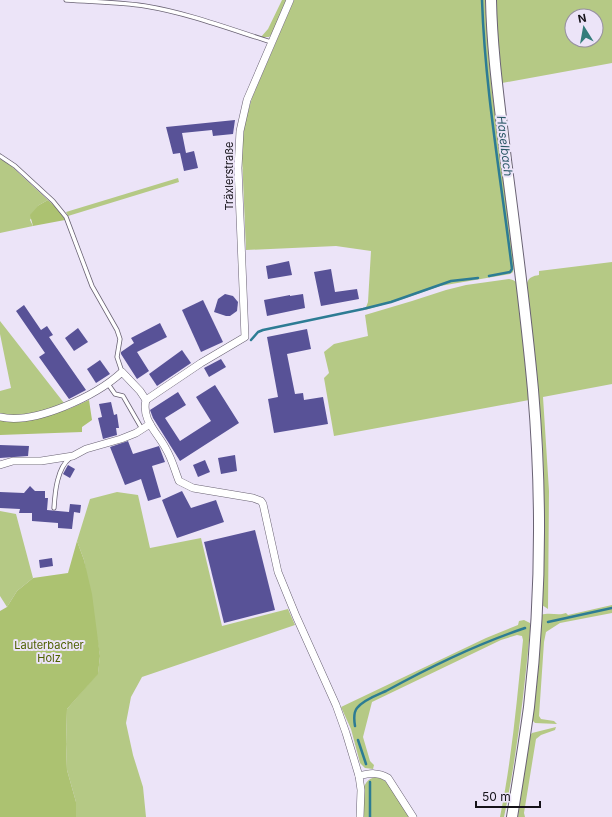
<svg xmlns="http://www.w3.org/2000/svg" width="612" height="817" viewBox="0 0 612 817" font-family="Inter,sans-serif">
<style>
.green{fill:#b5c985;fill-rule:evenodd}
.forest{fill:#acc271}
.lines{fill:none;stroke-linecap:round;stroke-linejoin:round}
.stream{stroke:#2d7c94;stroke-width:2.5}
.building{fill:#585297}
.lane-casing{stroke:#696273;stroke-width:5}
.street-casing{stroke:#696273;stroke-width:8}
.secondary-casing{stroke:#696273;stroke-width:12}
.lane{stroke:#fff;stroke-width:3.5}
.street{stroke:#fff;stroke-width:7}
.secondary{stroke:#fff;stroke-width:10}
.labels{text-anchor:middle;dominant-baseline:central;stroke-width:4;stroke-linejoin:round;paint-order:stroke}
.street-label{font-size:11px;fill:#151219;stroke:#ece4f8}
.park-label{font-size:11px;fill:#4e6000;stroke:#ece4f8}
.water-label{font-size:12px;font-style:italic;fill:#2b5967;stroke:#ece4f8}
</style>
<rect width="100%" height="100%" fill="#ece4f8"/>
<g class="green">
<polygon points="282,0 286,0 272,34 269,37 261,37 268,29"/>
<polygon points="294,0 485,0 492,90 514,265 513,272 510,274 440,286 403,299 365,310 368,302 371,251 336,246 246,250 242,156 243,129 252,98"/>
<path d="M 496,0 L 612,0 L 612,63 L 502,83 L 497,23 ZM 572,16 L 596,16 L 596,40 L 572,40 Z"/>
<polygon points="0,159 8,163 48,200 39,205 30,220 33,226 0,233"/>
<polygon points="178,178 179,182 68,216 66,212"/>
<path d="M 612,262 L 612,384 L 543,397 L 549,491 L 548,609 L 542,605 L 544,504 L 543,450 L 527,283 C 529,277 533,276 539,275 L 539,271 Z"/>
<path d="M 509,279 C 515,280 517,282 518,287 L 529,400 L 334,436 L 324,378 L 329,373 L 324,352 L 334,344 L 368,336 L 365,315 L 412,301 L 446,290 L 466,285 Z"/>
<path d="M 0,321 L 64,403 C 44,411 22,418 0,414 L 0,391 L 11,388 L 0,334 Z"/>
<polygon points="117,492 138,495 150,548 201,538 222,626 288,609 295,625 142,677 131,697 126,723 133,755 143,787 146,817 76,817 76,802 67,770 66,744 67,709 98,673 100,656 84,560 77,541 90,499"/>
<polygon points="0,511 16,514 33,578 17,591 7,607 0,596"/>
<path d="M 612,605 L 612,613 L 560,623 L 546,632 L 544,642 L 539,716 L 541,719 L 554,721 L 557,724 L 535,723 L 531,719 L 541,615 C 550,612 558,616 566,613 L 568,615 Z"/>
<path d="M 524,620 L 530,623 L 530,631 C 524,693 517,755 504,817 L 500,817 C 512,758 517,699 523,640 L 522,636 L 517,635 L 501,640 L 372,702 L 363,737 L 370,761 L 374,765 L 373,769 L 365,768 L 360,763 L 351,729 L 341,707 L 486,638 L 518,625 L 519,621 Z"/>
<polygon points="556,727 555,730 541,735 536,739 524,813 525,817 518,817 529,737 532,733"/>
<path d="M 376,777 C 393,781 402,803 410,817 L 363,817 C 363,803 358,780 376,777 Z"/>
</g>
<g class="forest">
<polygon points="48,200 60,211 65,220 33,226 30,215 39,205"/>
<polygon points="89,400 92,420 82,427 82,432 0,435 0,420 43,416 69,409"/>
<polygon points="77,541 84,560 92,594 100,656 98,674 67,709 66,744 67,770 76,802 76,817 0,817 0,611 7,607 17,591 33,578 68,573"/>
</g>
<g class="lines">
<g class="stream">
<path d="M 482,0 C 485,90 501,179 512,269 L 510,272 L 489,276"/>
<polyline points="251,340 258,332 263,330 363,309 391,302 451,281 478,278"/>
<polyline points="548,622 612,608"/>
<path d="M 355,726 C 354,720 353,713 357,708 C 363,700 377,695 386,691 C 430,667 477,644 525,628"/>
<polyline points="358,740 366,764"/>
<polyline points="370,782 370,817"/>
</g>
</g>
<g class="building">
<polygon points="235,120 233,134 213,136 212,130 182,133 186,153 194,151 198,168 184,171 180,153 173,154 166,127"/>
<polygon points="289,261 292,275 268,279 266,266"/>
<polygon points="331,269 335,292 357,289 359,299 321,306 314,272"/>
<polygon points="225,294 233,296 238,302 237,311 230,316 226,316 214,312 218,299"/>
<polygon points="303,294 305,308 267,316 264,300 290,295 290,296"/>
<polygon points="203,300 223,342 201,352 182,310"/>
<polygon points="24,305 41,330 47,326 53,335 49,337 86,390 69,399 39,357 45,353 16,311"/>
<polygon points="160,323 167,337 137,352 149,371 137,379 121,354 121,352 134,343 131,338"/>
<polygon points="78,328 88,342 74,351 65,338"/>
<polygon points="307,329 311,349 287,354 295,394 303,393 304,400 323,397 328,424 274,433 268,399 278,397 267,337"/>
<polygon points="182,350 191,363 157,386 149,374"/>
<polygon points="221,359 226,367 209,377 204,368"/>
<polygon points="100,360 110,374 96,383 87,369"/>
<polygon points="215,385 239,423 180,461 153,418 150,410 178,392 186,405 165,418 180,441 211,421 196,397"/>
<polygon points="111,402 114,415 117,414 119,428 116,428 117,435 103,439 98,418 102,417 99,404"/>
<polygon points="128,441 133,454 159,446 165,462 152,466 161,497 148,501 141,479 125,485 110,447"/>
<polygon points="0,445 29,446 28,456 0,458"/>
<polygon points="235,455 237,471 221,474 218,458"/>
<polygon points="205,460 210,472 198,477 193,465"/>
<polygon points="68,465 75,469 70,478 63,474"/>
<polygon points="30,486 35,491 45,491 45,498 48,498 47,510 69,512 70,504 81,505 80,513 74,512 72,529 58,528 58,523 32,521 32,513 19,513 20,509 0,508 0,492 24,493"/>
<polygon points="182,491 191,508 216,500 224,522 177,538 162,500"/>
<polygon points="255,530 275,610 224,623 204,542"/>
<polygon points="52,558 53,566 40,568 39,560"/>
</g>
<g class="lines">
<g class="lane-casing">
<g id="lane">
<path d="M 66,0 C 93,2 120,2 145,6 C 188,13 230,29 271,42"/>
<polyline points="0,156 15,166 53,201 66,217 92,286 117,330 120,339 117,357 122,372"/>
<polyline points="108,384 115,394 123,396 142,429"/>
<path d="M 54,508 C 55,492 57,468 70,458"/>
</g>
</g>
<g class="street-casing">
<g id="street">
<polyline points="146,400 201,363 245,337 238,168 240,131 247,100 290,0"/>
<path d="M 0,417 C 35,425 96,396 122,372 L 140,391 L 146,400 C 141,420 158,433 166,449 C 172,459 175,471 179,481 L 193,488 L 253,498 L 261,501 L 263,504 L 278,572 L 296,616 L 336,705 L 346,733 L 359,776 L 361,790 L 360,817"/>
<polyline points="0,465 13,461 41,461 73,456 86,449 121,439 136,433 150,424"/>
<path d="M 359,776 C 370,773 378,772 388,778 L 413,817"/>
</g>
</g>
<g class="secondary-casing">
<path id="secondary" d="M 491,0 C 492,53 500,107 506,160 C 516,237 526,313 533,390 C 542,495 541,602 529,707 C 524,744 518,780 512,817"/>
</g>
<use href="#lane" class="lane"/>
<use href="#street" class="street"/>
<use href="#secondary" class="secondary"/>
</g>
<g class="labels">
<g class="street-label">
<text transform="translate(229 176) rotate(-90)">Träxlerstraße</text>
</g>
<g class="park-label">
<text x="49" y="645">Lauterbacher<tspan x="49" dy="13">Holz</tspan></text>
</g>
<g class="water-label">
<text transform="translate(505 146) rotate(83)">Haselbach</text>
</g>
</g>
<g transform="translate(584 28) rotate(349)"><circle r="19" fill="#ece4f8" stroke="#96909f"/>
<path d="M0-3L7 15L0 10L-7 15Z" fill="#337c7b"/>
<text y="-6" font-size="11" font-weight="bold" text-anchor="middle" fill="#151219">N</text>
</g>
<path d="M476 801v6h64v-6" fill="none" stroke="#151219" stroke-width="2"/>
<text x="482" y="801" font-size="12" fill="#151219" stroke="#ece4f8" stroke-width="3" paint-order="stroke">50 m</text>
</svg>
